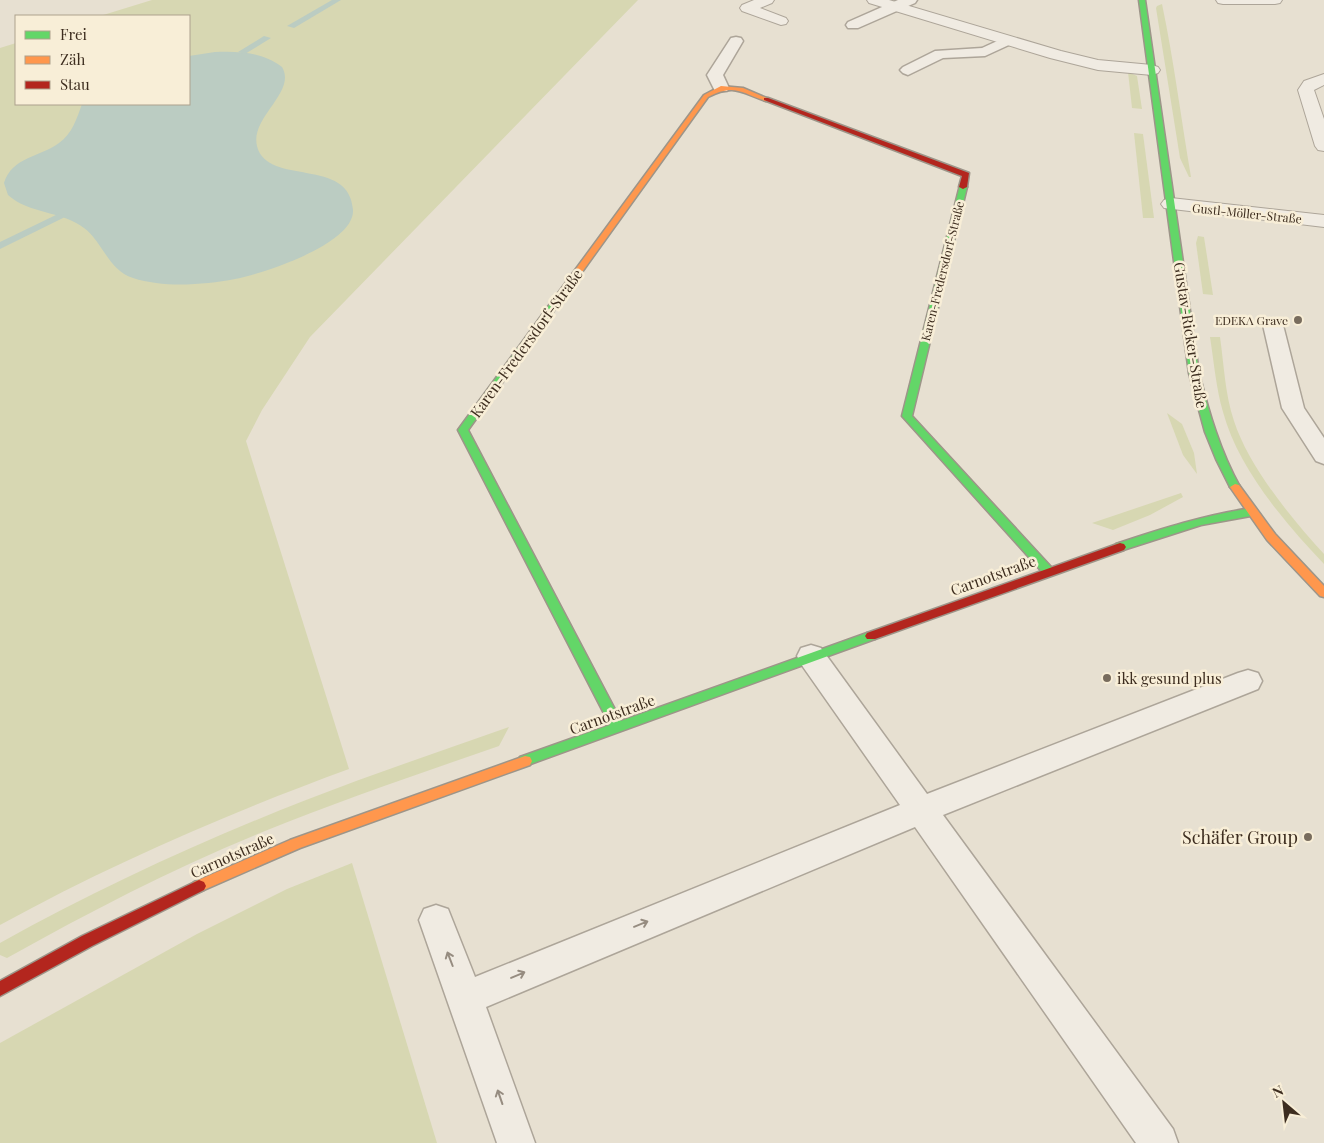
<svg xmlns="http://www.w3.org/2000/svg" width="1324" height="1143" viewBox="0 0 1324 1143" font-family="'Playfair Display',serif">
<style>
.green{fill:#d7d7b2}
.water{fill:#bbccc2}
.lines{fill:none;stroke-linecap:round;stroke-linejoin:round}
.stream{fill:#bbccc2;fill-rule:evenodd}
.lane-casing{stroke:#ada599;stroke-width:3}
.street-casing{stroke:#ada599;stroke-width:2}
.fast-casing{stroke:#9d9589;stroke-width:3}
.slow-casing{stroke:#9d9589;stroke-width:3}
.jam-casing{stroke:#9d9589;stroke-width:3}
.lane{fill:#f0ebe2;fill-rule:evenodd}
.street{fill:#f0ebe2;fill-rule:evenodd}
.fast{fill:#63d668;fill-rule:evenodd}
.slow{fill:#ff974d;fill-rule:evenodd}
.jam{fill:#b3261e;fill-rule:evenodd}
.oneway{stroke:#968c80}
.poi-dot{fill:#786c5d;stroke:#f8eed7;stroke-width:2}
.labels{text-anchor:middle;dominant-baseline:central;stroke-width:5;stroke-linejoin:round;paint-order:stroke}
.far-street-label{font-size:12px;fill:#3d2d1f;stroke:#f8eed7}
.far-poi-label{font-size:12px;fill:#3d2d1f;stroke:#f8eed7;text-anchor:end}
.street-label{font-size:15px;fill:#3d2d1f;stroke:#f8eed7}
.poi-label{font-size:15px;fill:#3d2d1f;stroke:#f8eed7;text-anchor:start}
.near-poi-label{font-size:18px;fill:#3d2d1f;stroke:#f8eed7;text-anchor:end}
</style>
<rect width="100%" height="100%" fill="#e7e0d1"/>
<g class="green">
<path d="M 152,0 L 638,0 L 310,337 L 262,410 L 246,441 L 349,769 C 229,813 113,863 0,925 L 0,48 L 16,43 L 16,104 L 189,104 L 189,16 L 100,16 Z"/>
<path d="M 1162,4 C 1174,61 1181,119 1191,177 L 1189,177 L 1180,158 L 1156,8 L 1157,6 Z"/>
<polygon points="1128,72 1137,76 1142,109 1132,108"/>
<polygon points="1134,133 1143,134 1154,218 1143,218"/>
<polygon points="1198,236 1204,237 1213,295 1203,294 1196,243"/>
<path d="M 1210,337 L 1220,337 C 1224,365 1225,394 1234,421 C 1249,467 1291,518 1324,554 L 1324,564 C 1285,523 1238,468 1223,412 C 1216,388 1214,362 1210,337 Z"/>
<polygon points="1167,413 1182,424 1194,453 1197,474 1183,455"/>
<polygon points="1181,493 1183,497 1150,515 1113,530 1092,523"/>
<path d="M 509,727 L 499,746 C 421,773 342,800 265,831 C 176,867 91,911 7,958 L 0,955 L 0,943 C 99,888 201,841 306,800 C 373,774 441,751 509,727 Z"/>
<polygon points="352,863 437,1143 0,1143 0,1043 197,934 287,889"/>
</g>
<path class="water" d="M 215,52 C 239,51 262,52 282,67 C 297,92 250,117 257,146 C 267,187 350,156 353,210 C 355,244 262,274 235,279 C 203,285 164,288 133,278 C 108,270 103,242 84,228 C 62,211 29,214 8,195 L 4,183 C 12,157 40,157 59,143 C 72,134 77,118 82,104 L 189,104 L 189,56 Z"/>
<g class="lines">
<g class="stream">
<polygon points="332,0 341,0 294,28 287,26"/>
<polygon points="264,36 271,38 245,54 238,52"/>
<polygon points="60,213 65,216 63,218 0,249 0,242"/>
</g>
<g class="lane-casing">
<g id="lane">
<polygon points="898,0 917,0 915,3 858,28 848,28 846,25 848,22"/>
<polygon points="736,37 741,38 743,41 723,75 729,88 727,91 715,91 707,75 731,38"/>
<polygon points="1006,37 1011,38 1013,41 1011,44 985,56 943,58 908,75 903,73 900,70 903,67 935,51 982,48"/>
<polygon points="1273,319 1280,321 1283,325 1304,408 1324,438 1324,464 1316,461 1282,408 1263,325 1266,321"/>
<polygon points="811,645 821,648 927,794 1238,673 1248,670 1258,673 1262,681 1258,689 943,815 1173,1129 1178,1143 1136,1143 915,827 486,1007 535,1143 497,1143 419,920 424,909 436,905 448,909 475,977 900,805 801,664 797,656 801,648"/>
</g>
</g>
<g class="street-casing">
<g id="street">
<polygon points="754,0 774,0 772,3 760,8 786,18 788,21 786,24 781,25 742,11 740,8 742,5"/>
<polygon points="867,0 889,0 1061,51 1098,60 1152,65 1158,67 1160,70 1158,73 1152,75 1098,70 1050,58 869,3"/>
<polygon points="1216,0 1282,0 1280,3 1275,4 1223,4 1218,3"/>
<polygon points="1324,74 1324,85 1314,90 1324,119 1324,151 1318,150 1315,146 1298,90 1304,81"/>
<polygon points="1171,198 1324,215 1324,227 1164,208 1161,204 1164,200"/>
</g>
</g>
<g class="fast-casing">
<g id="fast">
<path d="M 1139,0 L 1145,0 L 1199,373 C 1209,413 1220,451 1240,487 L 1235,490 L 1230,487 L 1216,459 L 1205,432 L 1189,373 Z"/>
<polygon points="960,185 967,187 912,416 1052,568 1054,571 1048,575 1044,574 902,416"/>
<polygon points="556,299 560,302 468,430 621,721 867,633 875,633 877,636 875,639 525,766 520,765 518,761 520,757 610,725 458,430 553,300"/>
<path d="M 1252,508 L 1256,509 L 1257,512 L 1256,515 L 1201,525 L 1120,551 L 1114,547 L 1116,544 C 1161,529 1205,515 1252,508 Z"/>
</g>
</g>
<g class="slow-casing">
<g id="slow">
<path d="M 721,86 L 743,88 L 769,99 L 766,101 C 741,93 735,83 708,97 L 559,304 L 553,304 L 553,300 L 704,95 Z"/>
<polygon points="1235,484 1239,485 1275,534 1324,586 1324,597 1320,596 1267,540 1230,487"/>
<polygon points="525,756 530,757 532,761 530,765 300,848 199,892 194,890 192,886 194,882 290,840"/>
</g>
</g>
<g class="jam-casing">
<g id="jam">
<polygon points="764,98 768,98 969,173 967,187 963,189 959,187 962,176 764,100"/>
<polygon points="1120,543 1124,544 1126,547 1124,550 875,639 867,639 865,636 867,633"/>
<polygon points="199,880 204,882 206,886 204,890 92,946 0,996 0,981 82,936"/>
</g>
</g>
<use href="#lane" class="lane"/>
<use href="#street" class="street"/>
<use href="#fast" class="fast"/>
<use href="#slow" class="slow"/>
<use href="#jam" class="jam"/>
</g>
<defs><path id="oneway-shaft" d="M-6 0H5M1.5-3L5.5 0L1.5 3" fill="none" stroke-width="1.6" stroke-linecap="round" stroke-linejoin="round" transform="scale(1.25)"/></defs>
<g class="oneway">
<use href="#oneway-shaft" transform="translate(641 924) rotate(-22)"/>
<use href="#oneway-shaft" transform="translate(450 959) rotate(-111)"/>
<use href="#oneway-shaft" transform="translate(518 975) rotate(-23)"/>
<use href="#oneway-shaft" transform="translate(500 1097) rotate(-109)"/>
</g>
<g class="poi-dot">
<circle cx="1298" cy="320" r="5"/>
<circle cx="1107" cy="678" r="5"/>
<circle cx="1308" cy="837" r="5"/>
</g>
<g class="labels">
<g class="far-street-label">
<text transform="translate(1247 213) rotate(6)">Gustl-Möller-Straße</text>
<text transform="translate(942 271) rotate(-76)">Karen-Fredersdorf-Straße</text>
</g>
<g class="far-poi-label">
<text x="1288" y="320">EDEKA Grave</text>
</g>
<g class="street-label">
<text transform="translate(1191 335) rotate(81)">Gustav-Ricker-Straße</text>
<text transform="translate(526 343) rotate(-54)">Karen-Fredersdorf-Straße</text>
<text transform="translate(993 575) rotate(-20)">Carnotstraße</text>
<text transform="translate(612 714) rotate(-20)">Carnotstraße</text>
<text transform="translate(232 855) rotate(-24)">Carnotstraße</text>
</g>
<g class="poi-label">
<text x="1117" y="678">ikk gesund plus</text>
</g>
<g class="near-poi-label">
<text x="1298" y="837">Schäfer Group</text>
</g>
</g>
<rect x="15" y="15" width="175" height="90" fill="#f8eed7" stroke="#ada18d"/>
<rect x="25" y="31" width="25" height="8" fill="#63d668" stroke="#ada18d"/>
<text x="60" y="40" font-size="15" fill="#3d2d1f">Frei</text>
<rect x="25" y="56" width="25" height="8" fill="#ff974d" stroke="#ada18d"/>
<text x="60" y="65" font-size="15" fill="#3d2d1f">Zäh</text>
<rect x="25" y="81" width="25" height="8" fill="#b3261e" stroke="#ada18d"/>
<text x="60" y="90" font-size="15" fill="#3d2d1f">Stau</text>
<g transform="translate(1284 1103) rotate(332)" stroke="#f8eed7" stroke-width="4" paint-order="stroke">
<path d="M0-4L9 19L0 12L-9 19Z" fill="#3d2d1f"/>
<text y="-8" font-size="14" font-weight="bold" text-anchor="middle" fill="#3d2d1f">N</text>
</g>
</svg>
